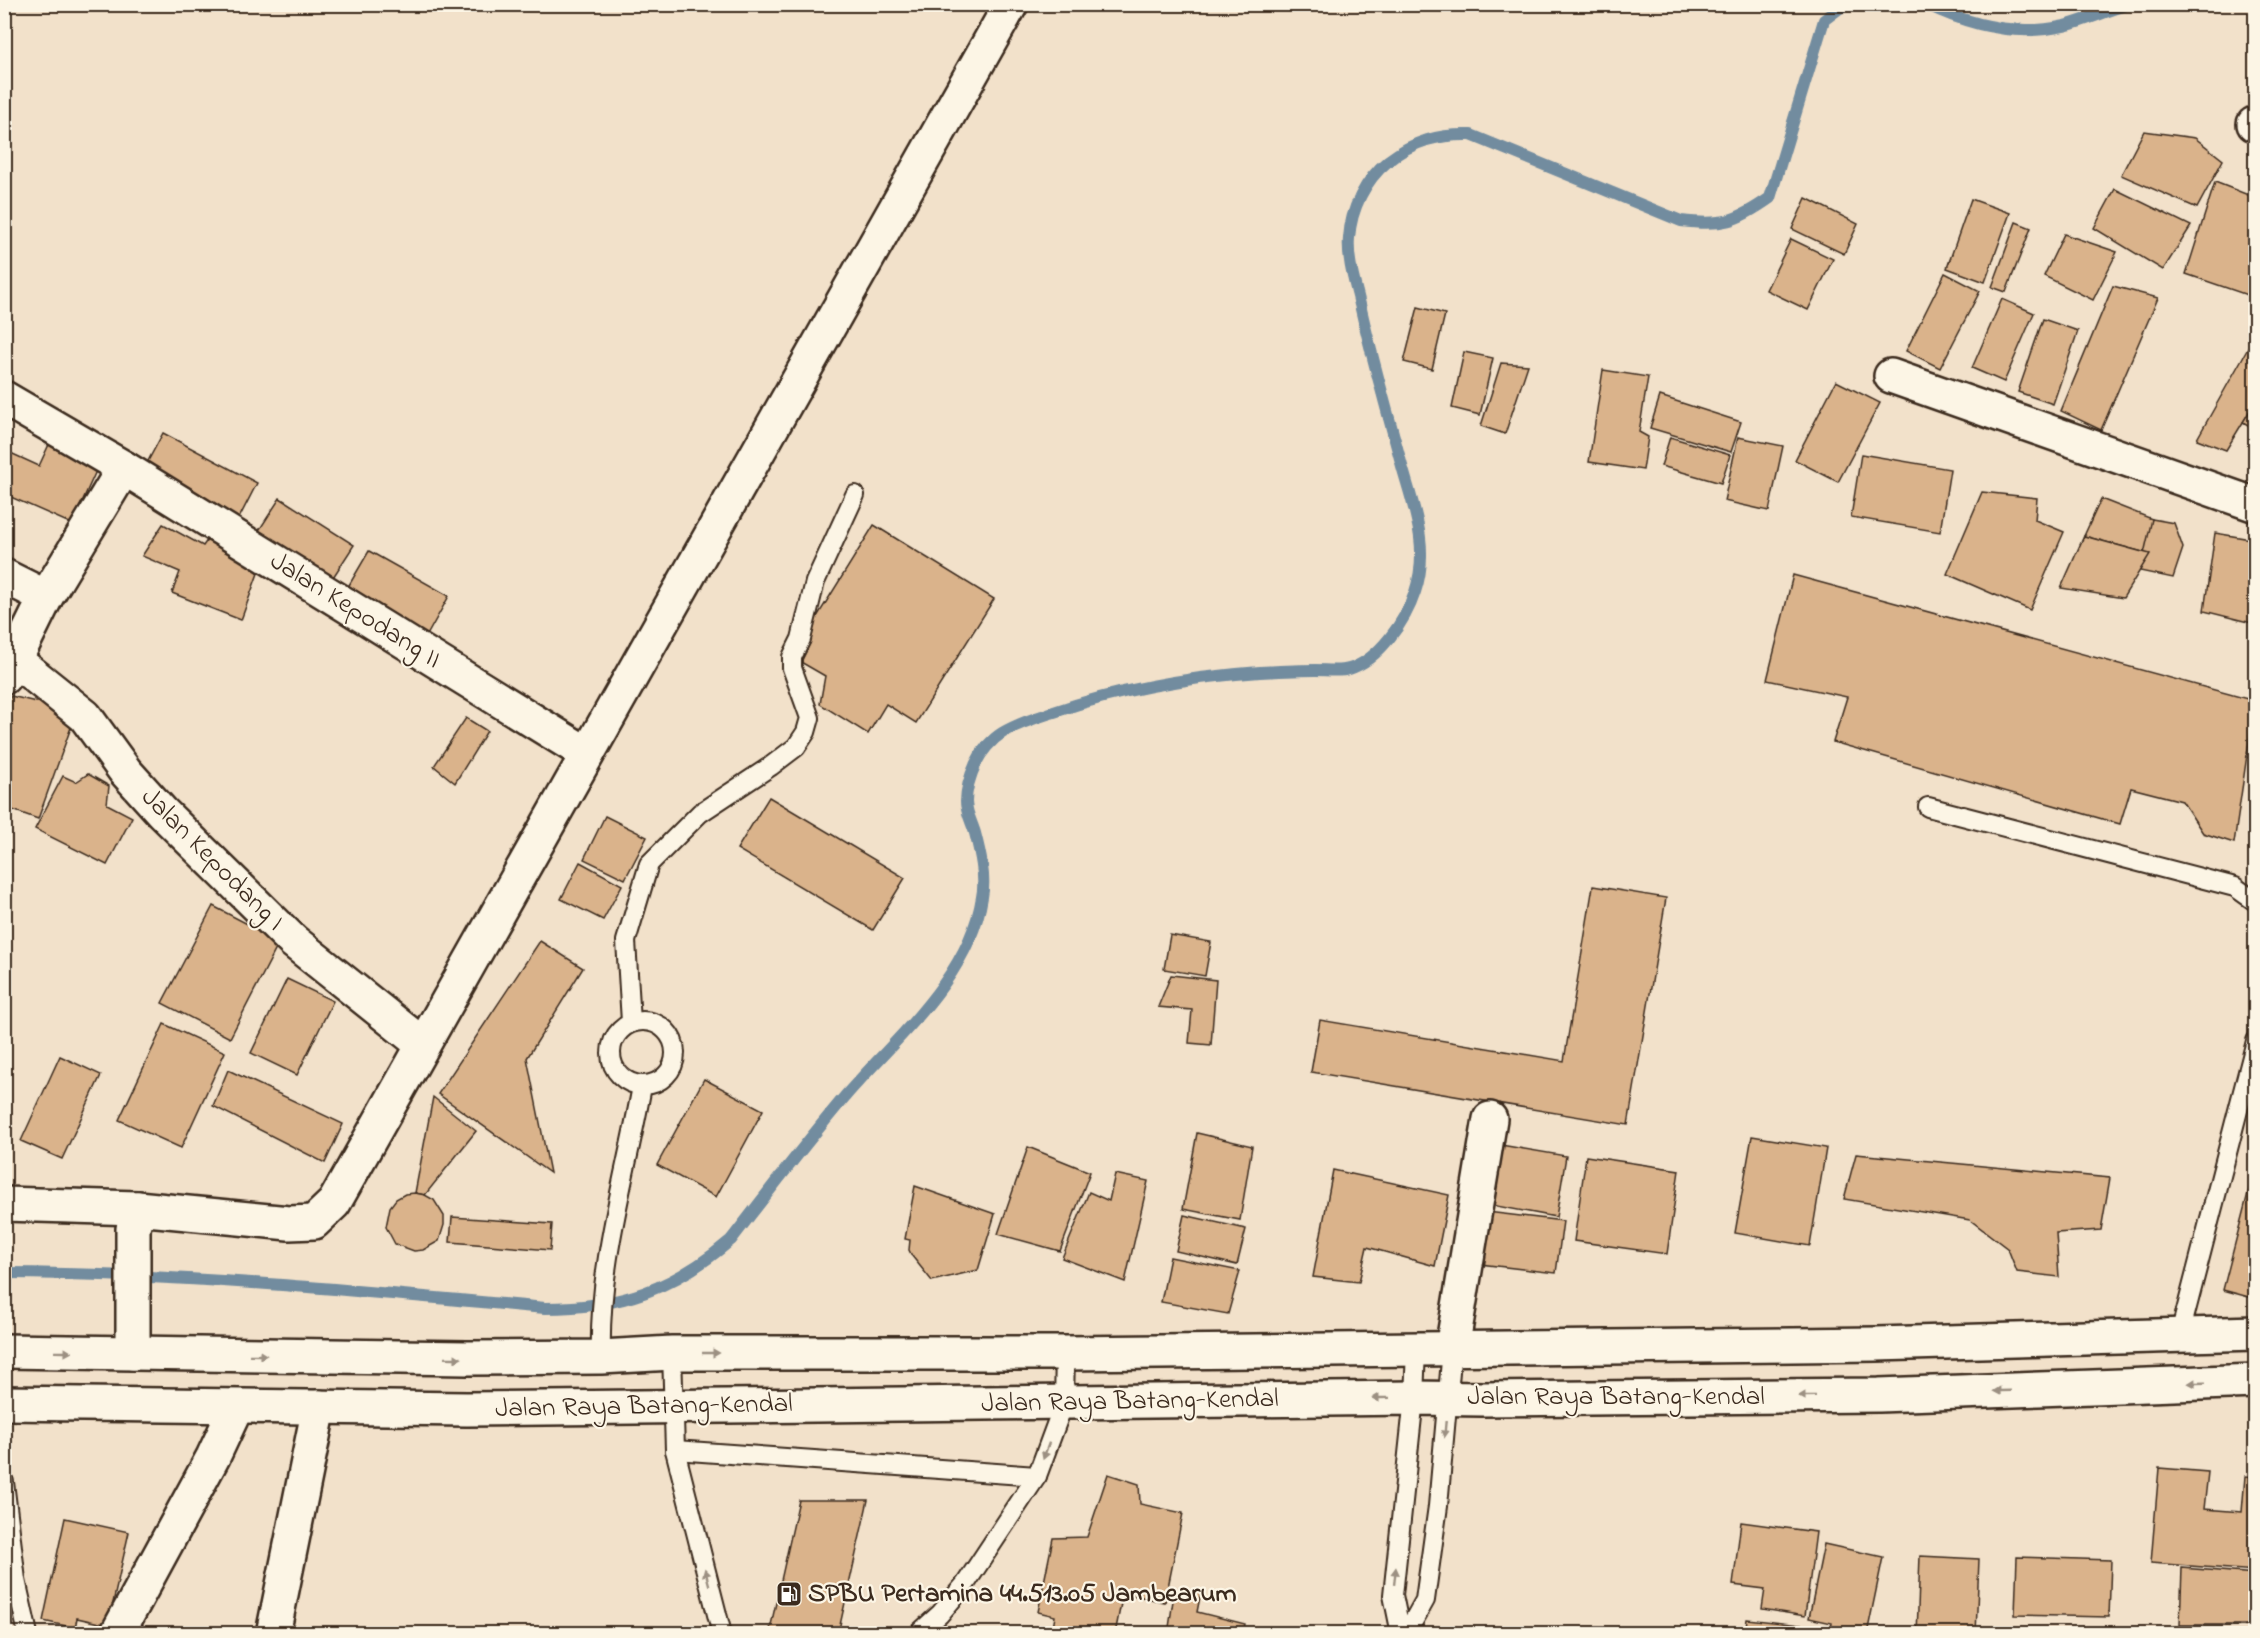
<svg xmlns="http://www.w3.org/2000/svg" width="2260" height="1638" viewBox="0 0 2260 1638" font-family="'Indie Flower',sans-serif">
<style>
.lines{fill:none;stroke-linecap:round;stroke-linejoin:round}
.stream{stroke:#728c9f;stroke-width:12}
.building{fill:#dab38b;stroke:#3b2a1e;stroke-width:1.5}
.service-casing{stroke:#3b2a1e;stroke-width:22}
.minor-casing{stroke:#3b2a1e;stroke-width:38}
.trunk-casing{stroke:#3b2a1e;stroke-width:38}
.service{stroke:#fcf5e5;stroke-width:18}
.minor{stroke:#fcf5e5;stroke-width:33}
.trunk{stroke:#fcf5e5;stroke-width:33}
.oneway{fill:#9c9082}
.labels{text-anchor:middle;dominant-baseline:central;stroke-width:4.5;stroke-linejoin:round;paint-order:stroke}
.street-label{font-size:27px;fill:#3b2a1e;stroke:#fcf5e5}
.poi-label{font-size:27px;font-weight:bold;fill:#3b2a1e;stroke:#fcf5e5;text-anchor:start}
</style>
<rect width="100%" height="100%" fill="#f2e1ca"/>
<filter id="ink" filterUnits="userSpaceOnUse"><feTurbulence type="fractalNoise" baseFrequency=".0167" numOctaves="2"/><feDisplacementMap in="SourceGraphic" scale="12" xChannelSelector="R" yChannelSelector="G"/><feConvolveMatrix kernelMatrix="1 2 1 2 8 2 1 2 1" color-interpolation-filters="sRGB"/></filter>
<g filter="url(#ink)">
<g class="lines">
<g class="stream">
<path d="M 1926,4 C 1969,25 2016,37 2064,26 C 2087,20 2108,10 2130,4"/>
<path d="M 4,1273 C 185,1274 365,1291 545,1308 C 621,1308 674,1289 731,1240 C 769,1191 807,1141 847,1094 C 897,1037 970,976 982,897 C 986,877 980,852 975,833 C 972,823 966,812 966,802 C 966,788 970,776 976,763 C 981,752 991,740 1002,733 C 1018,723 1036,718 1054,712 C 1120,689 1190,677 1260,672 C 1279,671 1298,670 1316,670 C 1326,670 1340,672 1349,669 C 1379,660 1406,620 1415,592 C 1430,548 1414,508 1402,466 C 1388,414 1373,362 1361,309 C 1356,286 1347,262 1349,238 C 1351,209 1365,180 1388,161 C 1413,141 1439,134 1471,135 L 1681,221 C 1722,226 1736,222 1770,198 L 1824,20 L 1845,4"/>
</g>
</g>
<g class="building">
<polygon points="2144,131 2195,138 2223,160 2197,208 2121,175"/>
<polygon points="2215,182 2256,198 2256,298 2186,274"/>
<polygon points="2115,189 2191,226 2163,270 2094,228"/>
<polygon points="1806,198 1858,224 1844,254 1792,229"/>
<polygon points="1971,199 2010,213 1985,282 1947,268"/>
<polygon points="2016,222 2031,228 2006,292 1992,287"/>
<polygon points="2064,234 2117,252 2093,300 2044,276"/>
<polygon points="1791,239 1833,259 1808,310 1766,290"/>
<polygon points="1945,273 1980,291 1940,368 1906,351"/>
<polygon points="2113,286 2158,298 2101,430 2061,411"/>
<polygon points="2002,299 2034,313 2004,382 1972,368"/>
<polygon points="1418,307 1445,314 1432,369 1404,362"/>
<polygon points="2043,319 2078,331 2053,404 2018,392"/>
<polygon points="2256,334 2256,401 2226,450 2197,439"/>
<polygon points="1464,352 1493,358 1480,415 1452,408"/>
<polygon points="1501,363 1528,365 1505,434 1481,426"/>
<polygon points="1603,370 1648,377 1639,432 1648,437 1643,470 1589,462"/>
<polygon points="1836,381 1880,403 1838,482 1795,460"/>
<polygon points="1660,396 1741,422 1731,452 1650,428"/>
<polygon points="2256,401 2256,430 2243,422"/>
<polygon points="163,433 257,483 234,528 139,478"/>
<polygon points="1670,437 1730,455 1721,483 1661,466"/>
<polygon points="1738,437 1783,446 1769,511 1724,501"/>
<polygon points="52,438 101,460 72,524 4,494 4,450 39,466"/>
<polygon points="1861,454 1950,469 1940,532 1851,517"/>
<polygon points="1982,492 2037,498 2035,520 2064,532 2030,610 1947,574"/>
<polygon points="280,498 354,545 330,582 256,535"/>
<polygon points="2101,499 2152,519 2150,554 2084,536"/>
<polygon points="2152,519 2174,523 2183,548 2173,578 2140,571"/>
<polygon points="163,524 203,546 210,536 261,565 241,620 172,593 180,572 142,556"/>
<polygon points="874,525 994,599 916,723 886,704 868,734 820,704 825,676 792,657"/>
<polygon points="2215,533 2256,540 2256,624 2204,611"/>
<polygon points="2084,536 2150,554 2123,598 2061,588"/>
<polygon points="369,551 449,596 426,637 345,592"/>
<polygon points="1793,575 2255,701 2234,843 2203,833 2182,801 2131,788 2120,824 1833,742 1847,697 1767,680"/>
<polygon points="11,696 36,702 63,700 74,719 38,819 4,807 4,709"/>
<polygon points="466,718 487,731 455,783 434,766"/>
<polygon points="88,774 109,786 107,804 132,817 107,865 35,829 63,776 76,782"/>
<polygon points="769,797 905,878 873,930 737,849"/>
<polygon points="605,816 647,837 625,879 584,859"/>
<polygon points="580,862 622,885 603,920 561,899"/>
<polygon points="1593,886 1666,898 1628,1125 1311,1072 1320,1020 1564,1061"/>
<polygon points="213,906 280,941 230,1038 162,1003"/>
<polygon points="1170,935 1211,942 1205,976 1164,969"/>
<polygon points="540,941 583,968 527,1058 550,1173 438,1094"/>
<polygon points="1171,975 1216,980 1211,1045 1189,1043 1192,1010 1158,1007"/>
<polygon points="287,979 333,1001 297,1075 251,1053"/>
<polygon points="164,1024 225,1052 181,1148 119,1120"/>
<polygon points="60,1056 101,1075 62,1159 21,1141"/>
<polygon points="228,1070 343,1124 325,1163 213,1106"/>
<polygon points="704,1079 763,1110 716,1197 657,1165"/>
<polygon points="433,1097 476,1131 425,1195 415,1193"/>
<polygon points="1197,1133 1252,1146 1240,1220 1183,1209"/>
<polygon points="1752,1136 1826,1148 1810,1246 1735,1233"/>
<polygon points="1501,1145 1566,1156 1556,1217 1491,1205"/>
<polygon points="1028,1147 1090,1172 1060,1251 998,1234"/>
<polygon points="1856,1154 2110,1178 2101,1230 2056,1233 2059,1277 2017,1272 2008,1249 1970,1220 1844,1199"/>
<polygon points="1586,1156 1679,1170 1667,1254 1574,1241"/>
<polygon points="1333,1170 1449,1195 1435,1266 1367,1247 1359,1282 1313,1277"/>
<polygon points="2254,1170 2256,1170 2256,1299 2223,1290"/>
<polygon points="1115,1174 1148,1181 1125,1282 1062,1258 1089,1192 1109,1201"/>
<polygon points="915,1186 995,1214 978,1270 932,1281 912,1256 909,1250 910,1240 905,1239"/>
<polygon points="415,1193 425,1195 434,1200 444,1216 444,1225 439,1241 423,1250 414,1251 395,1244 386,1227 390,1207 396,1199 405,1194"/>
<polygon points="1487,1212 1563,1221 1556,1273 1480,1264"/>
<polygon points="1184,1215 1246,1229 1237,1265 1176,1251"/>
<polygon points="452,1217 552,1224 550,1250 450,1242"/>
<polygon points="1170,1257 1240,1271 1228,1314 1161,1302"/>
<polygon points="2159,1468 2208,1472 2204,1509 2242,1512 2245,1476 2256,1477 2256,1571 2151,1563"/>
<polygon points="1108,1474 1139,1484 1140,1504 1183,1513 1165,1602 1123,1593 1115,1634 1052,1634 1055,1616 1038,1612 1053,1538 1087,1537"/>
<polygon points="799,1500 868,1500 838,1634 769,1634"/>
<polygon points="65,1518 129,1532 108,1625 77,1618 75,1628 43,1621"/>
<polygon points="1741,1522 1816,1532 1805,1616 1762,1609 1765,1589 1733,1585"/>
<polygon points="1824,1544 1883,1557 1867,1634 1830,1634 1832,1623 1809,1618"/>
<polygon points="1920,1556 1979,1559 1976,1634 1917,1634"/>
<polygon points="2017,1557 2111,1560 2109,1617 2015,1615"/>
<polygon points="2182,1568 2256,1574 2256,1625 2180,1625"/>
<polygon points="1201,1592 1197,1612 1245,1624 1243,1634 1168,1634 1174,1594"/>
<polygon points="1747,1619 1817,1627 1816,1634 1745,1634"/>
<polygon points="312,1629 356,1633 356,1634 311,1634"/>
</g>
<g class="lines">
<g class="service-casing">
<g id="service">
<polyline points="1928,807 2235,887 2256,902"/>
<circle cx="643" cy="1053" r="32"/>
<polyline points="631,1022 626,941 649,864 700,813 771,766 796,747 806,732 810,718 792,668 792,657 801,639 815,582 855,495"/>
<polyline points="2180,1334 2256,1041"/>
<polyline points="672,1353 675,1450 722,1634"/>
<path d="M 601,1357 C 598,1264 626,1176 642,1086"/>
<polyline points="675,1450 1037,1476"/>
<polyline points="4,1482 16,1580 28,1634"/>
<polyline points="918,1634 940,1614 966,1583 1037,1476 1064,1403 1065,1353"/>
<polyline points="1401,1634 1393,1595 1414,1398 1416,1349"/>
<polyline points="1406,1634 1425,1600 1438,1506 1452,1349"/>
</g>
</g>
<g class="minor-casing">
<g id="minor">
<polyline points="2254,124 2256,124"/>
<polyline points="1891,376 2256,505"/>
<polyline points="4,398 124,468 587,754"/>
<polyline points="4,576 46,597"/>
<polyline points="15,660 85,716 125,771 162,812 293,941 423,1045"/>
<polyline points="4,677 15,660 46,597 124,468"/>
<polyline points="4,1204 137,1208 289,1223 314,1222 334,1203 1011,4"/>
<polyline points="1452,1349 1490,1119"/>
<polyline points="133,1353 133,1229 137,1208"/>
<polyline points="117,1634 213,1457 236,1408"/>
<polyline points="273,1634 319,1407"/>
</g>
</g>
<g class="trunk-casing">
<g id="trunk">
<polyline points="4,1351 467,1358 601,1357 672,1353 1065,1353 1877,1344 2256,1333"/>
<polyline points="4,1403 467,1409 1414,1398 1483,1399 1879,1395 2256,1381"/>
</g>
</g>
<use href="#service" class="service"/>
<use href="#minor" class="minor"/>
<use href="#trunk" class="trunk"/>
</g>
<defs><path id="oneway-solid" d="M-6-.8H1V-3.2L6.5 0L1 3.2V.8H-6Z" transform="scale(1.5)"/></defs>
<g class="oneway">
<use href="#oneway-solid" transform="translate(63 1352) rotate(1)"/>
<use href="#oneway-solid" transform="translate(711 1353)"/>
<use href="#oneway-solid" transform="translate(258 1355) rotate(1)"/>
<use href="#oneway-solid" transform="translate(453 1358) rotate(1)"/>
<use href="#oneway-solid" transform="translate(2197 1383) rotate(178)"/>
<use href="#oneway-solid" transform="translate(2002 1391) rotate(178)"/>
<use href="#oneway-solid" transform="translate(1807 1396) rotate(179)"/>
<use href="#oneway-solid" transform="translate(1381 1398) rotate(179)"/>
<use href="#oneway-solid" transform="translate(1445 1429) rotate(95)"/>
<use href="#oneway-solid" transform="translate(1046 1451) rotate(110)"/>
<use href="#oneway-solid" transform="translate(1395 1576) rotate(-84)"/>
<use href="#oneway-solid" transform="translate(707 1577) rotate(-105)"/>
</g>
</g>
<defs>
<g id="fuel-square" transform="scale(1.35)"><rect x="-9" y="-9" width="18" height="18" rx="4" fill="#3b2a1e" stroke="#fcf5e5"/><path d="M-5.5-6h7V0h2V4h1.3V-2.5L3-4.5l.8-.8L6-3V5H2.5V1h-1V6h-7ZM-4.2-4.7v3.2H.2V-4.7Z" fill="#fff"/></g>
</defs>
<g fill-rule="evenodd">
<use href="#fuel-square" x="789" y="1594"/>
</g>
<g class="labels">
<g class="street-label">
<text transform="translate(355 611) rotate(32)">Jalan Kepodang II</text>
<text transform="translate(212 860) rotate(45)">Jalan Kepodang I</text>
<text x="1616" y="1397">Jalan Raya Batang-Kendal</text>
<text transform="translate(1130 1402) rotate(-1)">Jalan Raya Batang-Kendal</text>
<text transform="translate(644 1407) rotate(-1)">Jalan Raya Batang-Kendal</text>
</g>
<g class="poi-label">
<text x="808" y="1594">SPBU Pertamina 44.513.05 Jambearum</text>
</g>
</g>
<rect width="2260" height="1638" fill="none" stroke="#fcf5e5" stroke-width="24"/>
<rect x="12" y="12" width="2236" height="1614" fill="none" stroke="#3b2a1e" stroke-width="2" filter="url(#ink)"/>
</svg>
